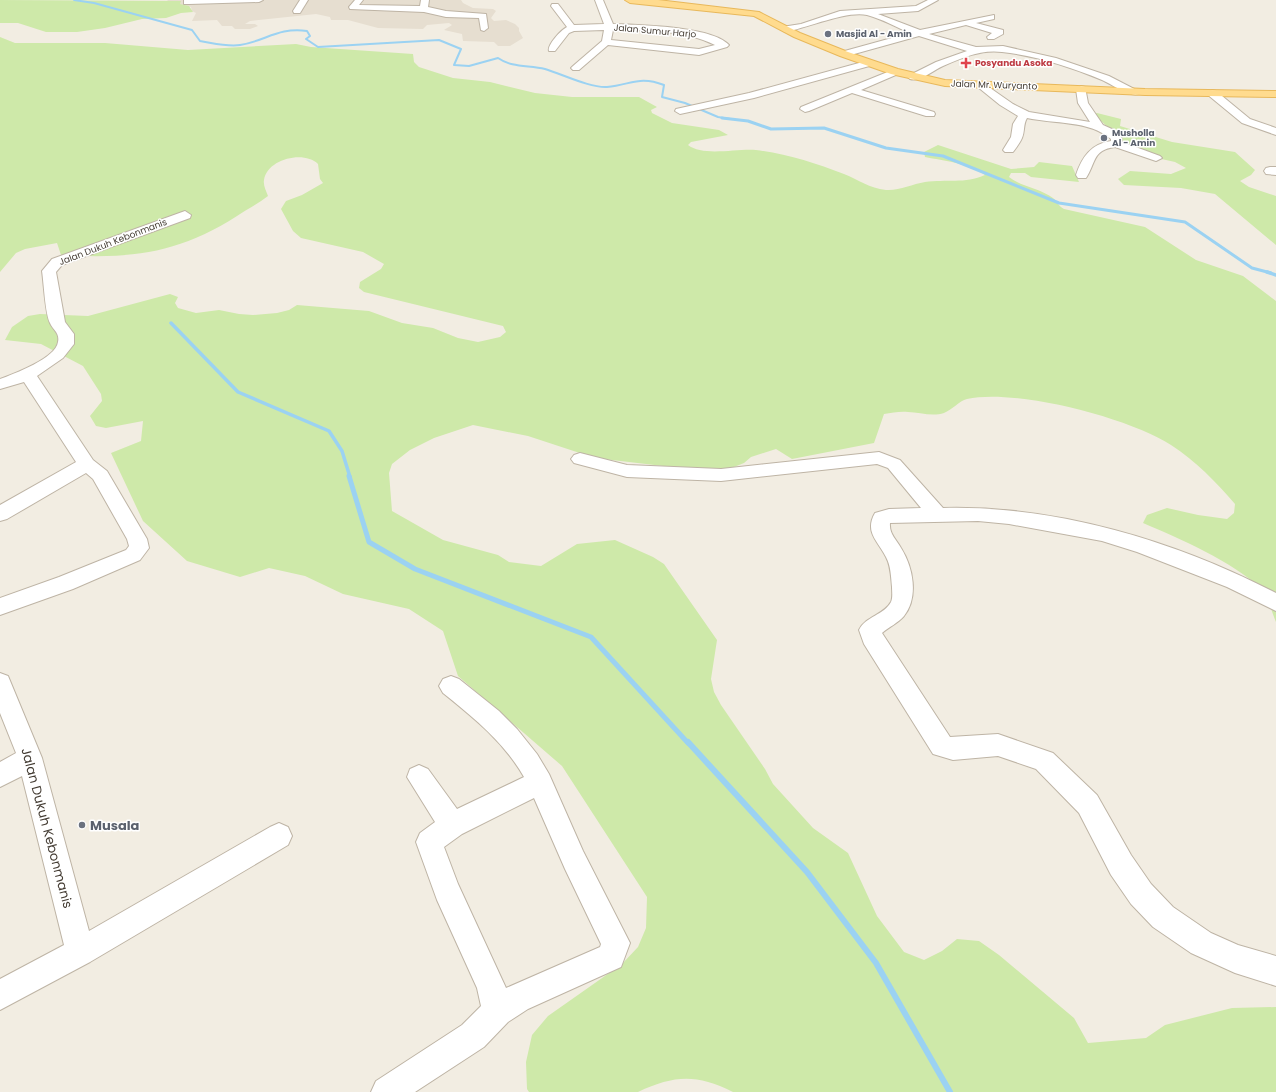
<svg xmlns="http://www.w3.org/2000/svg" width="1276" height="1092" viewBox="0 0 1276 1092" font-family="Poppins,sans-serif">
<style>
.residential{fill:#e6ded0}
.green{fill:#cee9a9}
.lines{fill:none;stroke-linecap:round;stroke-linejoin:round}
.stream-far4{stroke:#9bd2f2;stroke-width:2}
.stream-far3{stroke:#9bd2f2;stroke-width:3}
.stream-far2{stroke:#9bd2f2;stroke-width:3.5}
.stream-far1{stroke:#9bd2f2;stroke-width:5}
.stream{stroke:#9bd2f2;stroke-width:6}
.minor-casing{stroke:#beb4a5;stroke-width:2}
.major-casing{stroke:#e8b85b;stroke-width:2}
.minor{fill:#fff;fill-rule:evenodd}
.major{fill:#ffdb8e;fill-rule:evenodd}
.worship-dot{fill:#6b7280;stroke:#fff;stroke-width:1.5}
.health-dot{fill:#e0444e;stroke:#fff;stroke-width:1.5}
.labels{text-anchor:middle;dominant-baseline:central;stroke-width:3;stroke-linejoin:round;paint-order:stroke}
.far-street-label{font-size:9px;fill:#443c33;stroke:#fff}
.far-worship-label{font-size:9px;font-weight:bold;fill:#5b616d;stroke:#fff;text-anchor:start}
.far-health-label{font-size:9px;font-weight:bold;fill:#be3a42;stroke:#fff;text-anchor:start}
.near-worship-label{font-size:13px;font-weight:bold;fill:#5b616d;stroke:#fff;text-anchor:start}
.near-street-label{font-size:13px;fill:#443c33;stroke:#fff}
</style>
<rect width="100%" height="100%" fill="#f2ede2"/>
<polygon class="residential" points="168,0 461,0 463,3 473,8 493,9 496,11 491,18 494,21 506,20 515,24 519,28 519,31 523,38 510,46 498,46 494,42 463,41 462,34 444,30 452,25 449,23 427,25 423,29 378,28 348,20 331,20 330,17 316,14 250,21 245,24 255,24 258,26 250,29 235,29 232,26 222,26 217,20 192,21 196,13 192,11 191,7 167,1"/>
<g class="green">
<polygon points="0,0 181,1 180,4 189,6 193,12 181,13 166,18 142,19 105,28 77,32 46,32 18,23 0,23"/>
<path d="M 0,37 L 15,43 L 105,43 L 188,50 L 296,44 L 311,47 L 413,54 L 414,62 L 419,67 L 453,78 L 490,82 L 535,93 L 572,97 L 639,97 L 657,107 L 651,110 L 652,113 L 672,123 L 719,130 L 728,135 L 691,142 L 688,145 C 703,157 738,148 756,150 C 787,154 815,163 844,174 C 859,180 869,188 886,190 C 899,191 912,184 925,182 C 946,179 965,184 985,175 C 969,163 944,161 925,157 L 924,152 L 938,145 L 1011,169 L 1034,167 L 1039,162 L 1072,166 L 1079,182 L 1031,177 L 1025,173 L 1011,173 L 1009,177 C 1022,187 1040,188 1053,198 C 1058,202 1058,206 1064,209 L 1145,227 L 1196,260 L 1243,276 L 1276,301 L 1276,622 C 1272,613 1268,596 1261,589 C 1234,562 1178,538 1143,523 L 1147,515 L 1167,508 L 1198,515 L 1227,519 L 1234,513 L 1235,504 C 1216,482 1196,461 1171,445 C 1130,418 1015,388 967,399 C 959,401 952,410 944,413 C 932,417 919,412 908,412 C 900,411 892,413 884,414 L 874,443 L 792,459 L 776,449 L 751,457 L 744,463 L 734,467 L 723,469 L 663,466 L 595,458 L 528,436 L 473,425 L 434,438 L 410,450 L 392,464 L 389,473 L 392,511 L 443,540 L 498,555 L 509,562 L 541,566 L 577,544 L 615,540 L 653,557 L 664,564 L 717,640 L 711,679 L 714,692 L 721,705 L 765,769 L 773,784 L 813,828 L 848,853 L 877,916 L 904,952 L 924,960 L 942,951 L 957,939 L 979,941 L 999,955 L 1074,1018 L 1088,1043 L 1146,1038 L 1165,1025 L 1232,1008 L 1276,1007 L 1276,1092 L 733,1092 C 696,1074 675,1075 638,1092 L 529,1092 L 527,1089 L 526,1062 L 532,1035 L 548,1016 L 622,964 L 638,947 L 646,928 L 647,897 L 562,766 L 458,676 L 443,631 L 409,609 L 343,594 L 305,576 L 269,568 L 240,577 L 187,561 L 143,521 L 111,453 L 141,441 L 143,421 L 106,428 L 96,426 L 90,416 L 102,401 L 101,394 L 83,366 L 41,344 L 5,340 L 12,327 L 28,316 L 40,314 L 88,316 L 170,294 L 178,297 L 175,303 L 178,308 L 196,313 L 219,310 L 239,314 L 253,315 L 277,313 L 289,310 L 297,305 L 369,311 L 402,323 L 433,328 L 458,338 L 478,342 L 500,337 L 506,332 L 503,326 L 364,292 L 359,288 L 360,282 L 381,269 L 384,264 L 363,252 L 301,238 L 293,231 L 281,209 L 286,201 L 302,195 L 323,183 L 320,179 L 318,164 C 304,150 267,159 264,180 C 263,185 266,191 268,196 C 258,204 247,209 237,216 C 178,254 130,259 61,255 L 57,243 L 25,249 L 16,253 L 0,272 Z"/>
<polygon points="1097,113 1121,119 1120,126 1172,142 1235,152 1255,170 1251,175 1240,181 1249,187 1276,196 1276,245 1215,194 1181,188 1124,185 1118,179 1130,171 1171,174 1186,168 1175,162 1139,154 1123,144 1117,135 1093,114"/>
</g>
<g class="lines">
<path class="stream-far4" d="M 74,0 L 94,3 L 192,30 L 200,41 C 213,43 227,47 240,45 C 266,41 278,27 307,31 L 310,36 L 306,39 L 318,47 L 439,40 L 461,49 L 454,65 L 469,66 L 498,58 C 512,68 529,65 545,69 C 562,74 590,88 607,87 C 631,85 639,75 664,85 L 662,97 L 685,103 L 718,117 L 730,119"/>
<polyline class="stream-far3" points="722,118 748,121 771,129 824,128 886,148 943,156 1059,203 1185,222 1252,268 1271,273"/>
<g class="stream-far2">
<polyline points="1267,272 1276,275"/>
<polyline points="171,323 238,392 329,431 342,451 350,477"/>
</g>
<polyline class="stream-far1" points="349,476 369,542 415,569 591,637 688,743"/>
<polyline class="stream" points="688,742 807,872 876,963 950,1092"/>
<g class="minor-casing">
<g id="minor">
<polygon points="184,0 263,0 259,2 189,4 184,4"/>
<polygon points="300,0 308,0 300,13 294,13 293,11"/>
<polygon points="355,0 363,0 359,5 420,6 421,0 429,0 428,7 446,11 486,14 488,28 484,31 481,30 479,18 446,17 424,12 350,9 349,7"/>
<path d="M 595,0 L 603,0 L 613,24 C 638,25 712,26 729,45 L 727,47 L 699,55 L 608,45 L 579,70 L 573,70 L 571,68 L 573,66 L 602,41 L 604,30 L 574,31 L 569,33 L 555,51 L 549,51 C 547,45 561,30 567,27 L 551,6 L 552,4 L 558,4 L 574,25 L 604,24 ZM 613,30 C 647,30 684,30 715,45 L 699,49 L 611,40 Z"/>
<path d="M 928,0 L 938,0 L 918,11 L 878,14 L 920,30 L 994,15 L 994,19 L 976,23 L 1003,30 L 1003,34 L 994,39 L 988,39 L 987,37 L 992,33 L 966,25 L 929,34 L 976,47 L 1003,46 L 1056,58 L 1109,76 L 1140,92 L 1139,94 C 1128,97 1112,84 1102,80 C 1071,67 1036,56 1002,52 C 982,49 961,58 943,66 C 934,70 920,82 910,79 L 908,77 L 910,75 L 936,62 L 967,51 L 919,36 L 847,56 L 841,56 L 841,52 L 910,33 C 896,27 882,19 867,15 C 848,10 806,28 785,32 L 781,29 L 782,27 L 801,24 L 840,11 L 916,6 Z"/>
<polygon points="870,60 875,63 873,65 754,98 680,114 675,111 676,109 749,93"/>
<polygon points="895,69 898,70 900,72 898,74 861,90 934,112 935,114 934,116 926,116 852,93 809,111 805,112 800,109 801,107"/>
<path d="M 983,83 L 1013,104 L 1029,112 L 1090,122 L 1078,103 L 1076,89 L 1081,86 L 1085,87 L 1088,103 L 1103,125 L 1114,130 L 1121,136 L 1122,142 L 1160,156 L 1162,158 L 1156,161 L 1115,147 C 1092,150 1096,163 1086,178 L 1078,178 L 1076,175 C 1082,157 1091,144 1111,141 L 1111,139 C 1089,120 1054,124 1027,118 C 1023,125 1025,131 1022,138 C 1020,143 1016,148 1013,152 L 1005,152 L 1003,150 L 1011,137 L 1013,124 L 1018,116 L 1000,105 L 979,88 L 978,86 L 979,84 Z"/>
<polygon points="1212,90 1216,91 1250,119 1276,128 1276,135 1242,123 1208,95 1207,93"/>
<polygon points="1270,167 1276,167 1276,175 1266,174 1264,171 1266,168"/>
<path d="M 185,211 L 191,215 L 190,218 L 62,265 L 56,272 L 65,322 L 74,334 L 74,344 L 63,358 L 37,376 L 93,460 L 107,471 L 147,539 L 149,548 L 140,560 L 73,589 L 0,615 L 0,598 L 59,577 L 126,550 L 129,546 L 127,539 L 93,479 L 86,473 L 7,519 L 0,521 L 0,505 L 76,462 L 24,382 L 0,389 L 0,379 C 14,374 56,358 58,342 C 60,333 53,330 50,323 C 45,313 44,284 42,271 L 52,259 Z"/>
<path d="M 879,452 L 900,460 L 943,508 C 1056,505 1176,541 1276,593 L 1276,611 L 1227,587 L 1137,552 L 1102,541 L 1009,524 L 978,521 L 890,523 C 889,534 896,539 901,548 C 913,567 919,597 904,616 C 898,623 889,627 882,633 L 950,737 L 998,734 L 1053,753 L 1097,795 L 1131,855 L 1151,884 L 1173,907 L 1211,933 L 1238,945 L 1276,956 L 1276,986 L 1235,973 L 1191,953 L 1153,927 L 1131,904 L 1111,875 L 1079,813 L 1036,769 L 998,756 L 953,760 L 933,754 L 864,644 L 859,630 C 866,616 884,615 891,602 C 893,598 892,591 892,587 C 891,577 891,566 886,557 C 878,541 864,532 875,513 L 889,509 L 921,508 L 888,468 L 877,464 L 721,481 L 627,477 L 574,463 L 571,459 L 574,455 L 580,453 L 627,465 L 721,469 Z"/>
<polygon points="0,673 8,676 42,758 89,931 270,827 279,823 288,827 292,836 288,845 90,962 0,1010 0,979 64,945 22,776 0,787 0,762 16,753 0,713"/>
<path d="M 451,676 L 459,679 L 499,711 L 517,729 L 537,754 L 549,774 L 583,851 L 630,943 L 621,967 L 528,1009 L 508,1022 L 484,1047 L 415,1092 L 371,1092 L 376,1081 L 462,1025 L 481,1006 L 477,988 L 437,900 L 416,842 L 420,833 L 435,822 L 407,777 L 410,769 L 419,765 L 428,769 L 457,809 L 524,777 C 504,742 474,718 443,693 L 439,686 L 443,679 ZM 534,798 L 565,869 L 601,944 L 600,947 L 506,988 L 458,884 L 444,847 L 462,834 Z"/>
</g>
</g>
<g class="major-casing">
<polygon id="major" points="625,0 658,0 759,12 800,33 848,52 898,69 945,80 1145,89 1276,91 1276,97 1145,95 945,86 891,74 840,56 794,37 754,16 630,3"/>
</g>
<use href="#minor" class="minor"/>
<use href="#major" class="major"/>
</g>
<g class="worship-dot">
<circle cx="828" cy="34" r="4"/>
<circle cx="1104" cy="138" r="4"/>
<circle cx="82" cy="825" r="4"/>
</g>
<path class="health-dot" d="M964 57h4v4h4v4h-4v4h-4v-4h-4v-4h4z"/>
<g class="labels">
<g class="far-street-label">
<text transform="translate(655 31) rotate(5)">Jalan Sumur Harjo</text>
<text transform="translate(994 85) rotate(2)">Jalan Mr. Wuryanto</text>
<text transform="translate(113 242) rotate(-21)">Jalan Dukuh Kebonmanis</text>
</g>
<g class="far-worship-label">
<text x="836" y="34">Masjid Al - Amin</text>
<text x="1112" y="133">Musholla<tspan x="1112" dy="10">Al - Amin</tspan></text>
</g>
<g class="far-health-label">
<text x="975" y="63">Posyandu Asoka</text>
</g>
<g class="near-worship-label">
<text x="90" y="825">Musala</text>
</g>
<g class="near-street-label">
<text transform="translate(47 828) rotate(75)">Jalan Dukuh Kebonmanis</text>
</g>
</g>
</svg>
